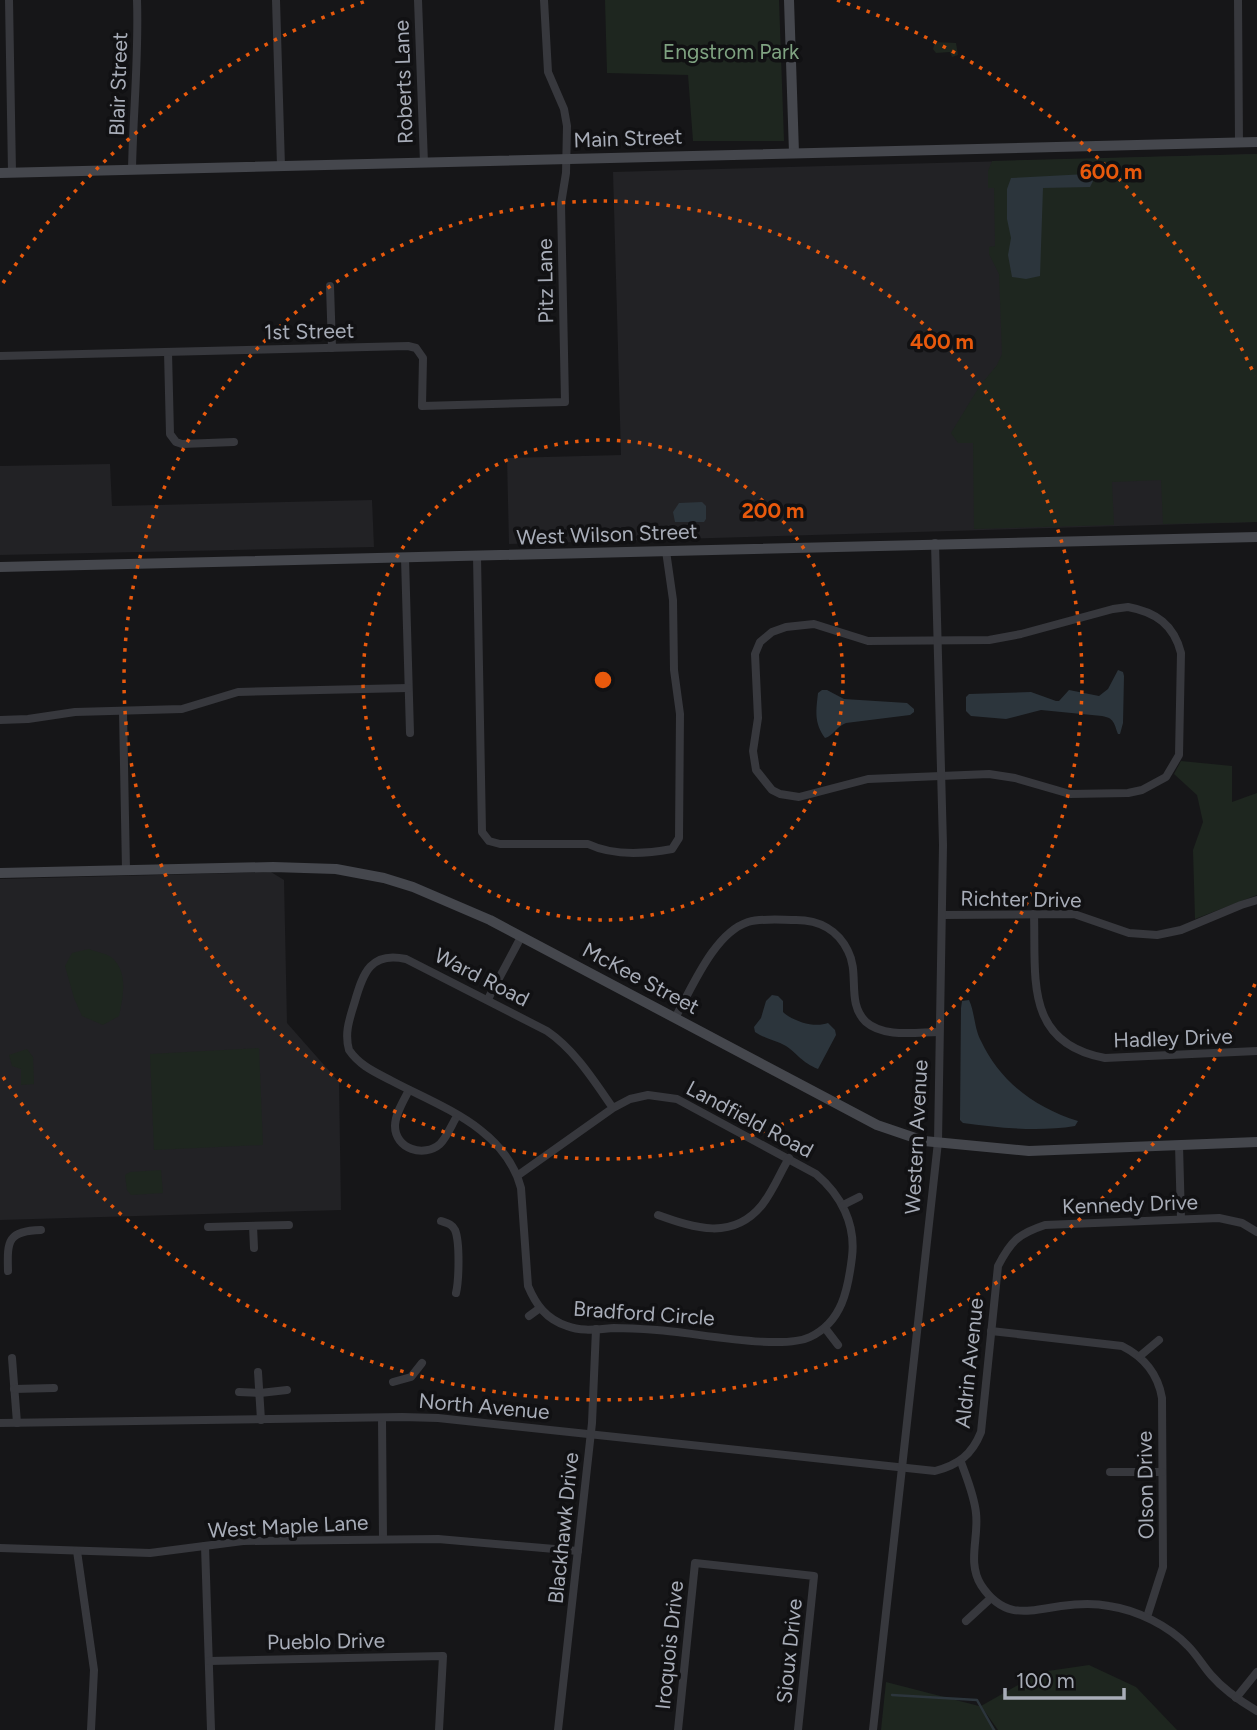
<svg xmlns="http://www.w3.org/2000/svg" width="1257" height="1730" viewBox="0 0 1257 1730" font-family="Figtree,sans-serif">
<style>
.built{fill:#222225}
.green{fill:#1e261f}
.water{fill:#2c353c}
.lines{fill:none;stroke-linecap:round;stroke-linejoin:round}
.stream{stroke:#2c353c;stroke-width:2.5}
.street{stroke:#37383d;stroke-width:8}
.secondary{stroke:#45474d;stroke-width:10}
.ring{fill:none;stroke:#e8590c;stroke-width:3.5;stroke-dasharray:3.5 7}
.labels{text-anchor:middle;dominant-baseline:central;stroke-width:7;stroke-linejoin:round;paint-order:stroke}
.park-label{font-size:21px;fill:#7fa381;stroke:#111113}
.street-label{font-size:21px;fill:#a8adb8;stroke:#111113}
.centre{fill:#e8590c;stroke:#111113;stroke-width:3.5}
.ring-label{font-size:21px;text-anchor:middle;font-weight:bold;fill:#e8590c;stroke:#111113;stroke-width:7;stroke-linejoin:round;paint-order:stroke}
</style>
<rect width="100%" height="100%" fill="#161618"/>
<g class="built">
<polygon points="1257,154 1257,522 509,544 507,458 621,455 613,172"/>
<polygon points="110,464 112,506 372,500 374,547 0,555 0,466"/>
<polygon points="271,872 284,880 287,1023 339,1082 341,1210 0,1220 0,879"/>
</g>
<g class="green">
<polygon points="605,0 779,0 784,141 693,141 688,75 607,73"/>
<polygon points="935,42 956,43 958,55 952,57 950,52 936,53 933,49"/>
<polygon points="1257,154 1257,522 1163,524 1161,480 1112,482 1114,525 974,529 973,443 958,443 951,433 979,387 997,365 1002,354 999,274 989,254 989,247 995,246 994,188 988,188 988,171 992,161"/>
<polygon points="1181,761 1232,766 1232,802 1257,793 1257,895 1195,919 1193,850 1203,822 1197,795 1174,774"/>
<path d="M 89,949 C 96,952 105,953 111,957 C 129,972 123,997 119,1016 L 103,1025 L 82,1016 L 74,998 L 65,966 L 72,953 Z"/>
<polygon points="259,1048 263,1145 154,1150 150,1054"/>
<polygon points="27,1049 33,1057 34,1084 21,1085 21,1069 12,1066 9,1055"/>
<polygon points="161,1170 163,1193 131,1195 127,1190 125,1175 130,1172"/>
<polygon points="1089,1665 1136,1687 1177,1730 998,1730 981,1706 1041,1672"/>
<polygon points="886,1682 979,1706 996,1730 881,1730"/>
</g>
<g class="water">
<polygon points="1087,174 1093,181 1090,187 1043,188 1040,276 1026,279 1012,277 1008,255 1011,238 1007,219 1007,189 1011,178"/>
<polygon points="702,502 706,506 706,519 704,522 675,522 673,512 679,503"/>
<path d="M 1118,670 L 1123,672 L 1124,676 L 1123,723 L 1120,734 L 1118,734 C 1114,723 1114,718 1102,716 L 1041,710 L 1006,719 L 971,716 L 966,711 L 966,697 L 969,694 L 1031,692 L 1056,701 L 1059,701 L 1069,690 L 1099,696 L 1108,689 Z"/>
<path d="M 822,690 L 827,690 L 844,699 L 907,703 L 914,709 L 914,712 L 910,715 L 846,723 C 837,726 833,736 825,738 C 814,723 816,711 818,693 Z"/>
<path d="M 772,995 L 778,996 L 783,1001 L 783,1012 C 794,1022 815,1028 828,1023 L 835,1030 L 836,1035 L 818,1069 C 801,1062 798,1054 786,1046 C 776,1040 765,1039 755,1032 L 754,1027 L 761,1018 L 766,1001 Z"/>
<path d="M 969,1000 C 975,1013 974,1028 981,1041 C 1000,1082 1036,1108 1078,1121 L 1075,1126 C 1039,1132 999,1128 963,1123 L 960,1120 L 961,1008 L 962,1001 Z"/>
</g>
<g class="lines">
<polyline class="stream" points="892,1695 977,1700 994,1730"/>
<g class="street">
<polyline points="9,0 12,172"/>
<polyline points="276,0 281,166"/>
<polyline points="418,0 424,163"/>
<polyline points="1238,0 1239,143"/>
<path d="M 132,170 C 133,113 139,57 137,0"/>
<polyline points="330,286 332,348"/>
<polyline points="168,352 170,434 176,442 182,444 234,442"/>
<polyline points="0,356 408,346 416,348 423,358 422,406 565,402 561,204 566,173 567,126 564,109 548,72 544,0"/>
<path d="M 477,556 L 482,832 L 489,841 L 500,844 L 588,844 C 613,856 645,854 672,849 L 679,838 L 680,714 L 674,670 L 673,600 L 666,551"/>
<polyline points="405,558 410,733"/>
<path d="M 1128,607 C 1156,612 1174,625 1181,653 L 1179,755 L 1166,777 L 1142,790 L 1128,793 L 1070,794 L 1015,778 L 989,774 L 868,779 L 799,797 L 780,794 L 772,790 L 756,770 L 753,751 L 758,718 L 755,654 L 760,642 L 772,632 L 786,627 L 814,624 L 868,641 L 989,640 L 1021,634 L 1113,609 Z"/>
<polyline points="123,712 126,870"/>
<polyline points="0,720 28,719 75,712 182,709 238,692 408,688"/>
<path d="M 1034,914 C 1036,978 1024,1043 1105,1058 L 1257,1051"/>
<polyline points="942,915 1074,914 1129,933 1157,935 1181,930 1241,905 1257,900"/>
<polyline points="488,999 521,937"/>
<path d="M 675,1018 C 692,988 714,933 748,922 C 763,918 781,920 796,920 C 819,920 838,930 848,951 C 860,974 846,1003 866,1022 C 884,1038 917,1032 939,1032"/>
<path d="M 409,1090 C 404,1100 395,1114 395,1126 C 395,1149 424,1158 440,1144 C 447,1137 452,1124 457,1116"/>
<polyline points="1179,1145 1181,1219"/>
<path d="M 517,1176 L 613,1108 L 630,1099 L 648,1095 L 677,1099 L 816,1174 C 841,1195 856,1224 852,1257 C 848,1290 842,1322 810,1337 C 781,1351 692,1332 657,1330 C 643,1329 628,1328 614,1328 C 598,1329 582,1332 567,1326 C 546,1319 536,1305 528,1286 L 521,1188 C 505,1128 441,1107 392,1081 C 375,1072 360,1066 349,1050 C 344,1032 350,1018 355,1001 C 363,973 371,951 406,959 L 547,1031 C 575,1050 594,1081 613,1108"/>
<polyline points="843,1205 859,1197"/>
<path d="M 658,1215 C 694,1228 733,1241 762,1205 C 773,1191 780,1173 789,1158"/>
<path d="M 441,1221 C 447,1223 452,1224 455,1230 C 460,1242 459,1280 456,1293"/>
<polyline points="253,1226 254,1248"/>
<polyline points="208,1227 289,1225"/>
<path d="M 8,1271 C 7,1240 8,1231 41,1230"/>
<polyline points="529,1316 540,1308"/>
<polyline points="825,1328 838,1345"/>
<path d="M 991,1331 L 1122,1346 C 1144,1357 1158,1374 1162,1398 L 1163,1567 L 1147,1617"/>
<polyline points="1140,1356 1159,1340"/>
<polyline points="12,1358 17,1423"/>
<polyline points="258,1372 261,1420"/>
<polyline points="393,1382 411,1377 422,1363"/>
<polyline points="14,1389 54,1388"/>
<polyline points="239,1392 260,1393 287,1390"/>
<polyline points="382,1418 383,1539"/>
<path d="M 0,1423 L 402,1417 L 438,1418 L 935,1471 C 958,1465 972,1455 981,1432 L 998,1266 C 1011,1241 1018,1234 1045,1225 L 1219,1218 L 1242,1223 L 1257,1232"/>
<path d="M 961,1462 C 967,1479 974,1495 976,1513 C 979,1538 967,1562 981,1585 C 1004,1620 1028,1611 1061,1606 C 1076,1604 1094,1603 1109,1606 C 1137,1610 1169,1626 1188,1646 C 1197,1655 1203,1666 1211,1675 C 1224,1690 1240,1701 1257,1711"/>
<polyline points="1110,1472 1162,1472"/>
<polyline points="205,1546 211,1730"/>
<polyline points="0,1548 150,1553 243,1541 438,1539 578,1551"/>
<polyline points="77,1551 94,1670 91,1730"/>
<polyline points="966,1621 991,1598"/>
<polyline points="209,1661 443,1656 439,1730"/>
<polyline points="1236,1698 1257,1672"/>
<polyline points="558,1730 592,1423 596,1329"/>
<polyline points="678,1730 695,1563 814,1576 798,1730"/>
<polyline points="873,1730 938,1142 943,845 935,543"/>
</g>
<g class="secondary">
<polyline points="789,0 794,153"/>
<polyline points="0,173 1257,142"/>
<polyline points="0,567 1257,537"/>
<polyline points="0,873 273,867 336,869 384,878 413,887 490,920 877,1125 924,1141 1029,1151 1257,1142"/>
</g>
</g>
<g class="ring">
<circle cx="603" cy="680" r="240"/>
<circle cx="603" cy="680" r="479"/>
<path d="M1255 984A719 719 0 0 1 3 1077M3 283A719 719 0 0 1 369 0M837 0A719 719 0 0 1 1255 376"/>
</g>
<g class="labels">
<g class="park-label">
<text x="731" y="51">Engstrom Park</text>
</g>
<g class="street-label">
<text transform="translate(403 82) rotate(-92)">Roberts Lane</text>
<text transform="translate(118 84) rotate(-88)">Blair Street</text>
<text transform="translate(628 138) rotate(-2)">Main Street</text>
<text transform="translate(545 281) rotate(-91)">Pitz Lane</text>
<text transform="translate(309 331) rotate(-1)">1st Street</text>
<text transform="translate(607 534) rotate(-2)">West Wilson Street</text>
<text transform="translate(1021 899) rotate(1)">Richter Drive</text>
<text transform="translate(482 977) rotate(27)">Ward Road</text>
<text transform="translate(641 978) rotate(28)">McKee Street</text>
<text transform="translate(1173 1038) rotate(-2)">Hadley Drive</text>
<text transform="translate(750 1119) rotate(28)">Landfield Road</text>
<text transform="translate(916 1137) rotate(-87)">Western Avenue</text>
<text transform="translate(1130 1204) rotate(-2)">Kennedy Drive</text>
<text transform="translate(644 1313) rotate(4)">Bradford Circle</text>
<text transform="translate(969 1363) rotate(-84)">Aldrin Avenue</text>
<text transform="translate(484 1406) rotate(5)">North Avenue</text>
<text transform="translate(1145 1485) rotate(-91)">Olson Drive</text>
<text transform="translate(288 1526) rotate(-3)">West Maple Lane</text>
<text transform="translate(563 1528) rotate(-84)">Blackhawk Drive</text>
<text transform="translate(326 1641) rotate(-1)">Pueblo Drive</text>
<text transform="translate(669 1645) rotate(-84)">Iroquois Drive</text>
<text transform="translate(789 1651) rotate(-84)">Sioux Drive</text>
</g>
</g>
<circle cx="603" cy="680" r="10" class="centre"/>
<g class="ring-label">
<text x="1111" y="179">600 m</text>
<text x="942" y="349">400 m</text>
<text x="773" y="518">200 m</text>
</g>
<path d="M1005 1688v10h119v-10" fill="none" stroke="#a8adb8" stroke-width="3.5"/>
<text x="1016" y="1688" font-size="21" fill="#a8adb8" stroke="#111113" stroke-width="5" paint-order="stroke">100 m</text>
</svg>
